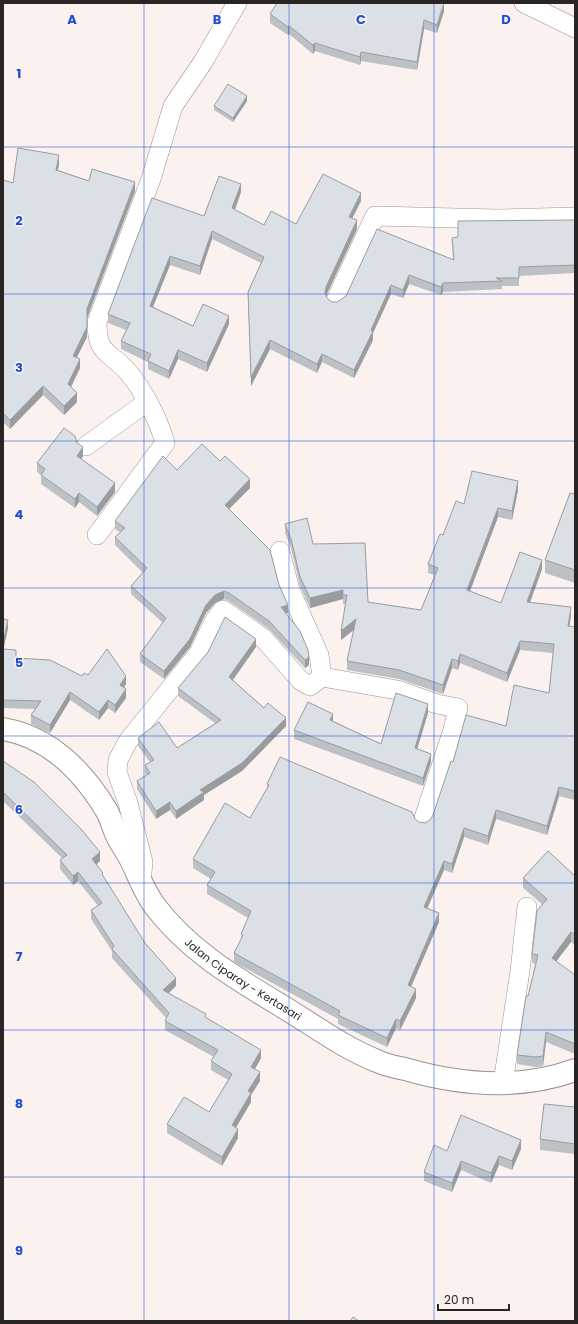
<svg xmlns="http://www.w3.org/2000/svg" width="578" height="1324" viewBox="0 0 578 1324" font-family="Poppins,sans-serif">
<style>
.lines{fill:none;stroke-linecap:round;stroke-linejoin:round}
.street-casing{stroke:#9b9392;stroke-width:20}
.secondary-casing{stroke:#9b9392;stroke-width:24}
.street{stroke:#fff;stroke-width:19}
.secondary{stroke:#fff;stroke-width:22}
.wall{fill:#bbc1c5}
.shaded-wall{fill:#999da0}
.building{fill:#dae0e5;stroke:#999da0}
.grid{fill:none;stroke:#1d4ed8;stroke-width:1;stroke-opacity:0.55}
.labels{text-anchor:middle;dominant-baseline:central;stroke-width:3;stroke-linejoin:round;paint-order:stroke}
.street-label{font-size:11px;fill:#292525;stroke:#fbf2f0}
.grid-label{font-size:13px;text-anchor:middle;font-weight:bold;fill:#1d4ed8;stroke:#fbf2f0;stroke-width:3;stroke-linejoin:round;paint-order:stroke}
</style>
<rect width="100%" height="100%" fill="#fbf2f0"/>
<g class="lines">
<g class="street-casing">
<g id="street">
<polyline points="524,3 575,28"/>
<polyline points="336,300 375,216 497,219 575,217"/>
<polyline points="86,446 147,402"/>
<path d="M 97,535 L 165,443 C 159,421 143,389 128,372 C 109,350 97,356 97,322 L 151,179 L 173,106 L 203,62 L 237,3"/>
<polyline points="322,677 397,690 437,704 458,708 453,730 423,821"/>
<polyline points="141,882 143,862 128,803 117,772 118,760 128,741 199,653 215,620 223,610 263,638 301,681 310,686 322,677 319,655 290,590 280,551"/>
<polyline points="503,1083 520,971 527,907"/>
</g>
</g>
<g class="secondary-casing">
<g id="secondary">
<path id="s1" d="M 3,729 C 49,737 81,769 105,808 C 111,817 113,828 118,838 C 122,845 127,852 131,860 C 138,874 144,891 154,905 C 188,950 232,976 280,1005 C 312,1024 342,1047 377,1061 C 385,1065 395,1067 405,1069 C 460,1085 520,1090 575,1070"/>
</g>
</g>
<use href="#street" class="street"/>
<use href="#secondary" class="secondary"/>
</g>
<g class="wall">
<polygon points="444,11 437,33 424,29 417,70 361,61 360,65 315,51 313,54 289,34 288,35 270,23 270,14"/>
<polygon points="247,101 233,122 214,110 214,106"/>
<polygon points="59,164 58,170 89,181 135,191 87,318 87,337 77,357 80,368 71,387 77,402 64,415 43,395 10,429 3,422 3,180 13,183"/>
<polygon points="241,192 235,210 264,225 296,224 361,201 352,218 357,229 326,295 327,298 332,302 337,302 346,296 453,260 452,238 458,237 575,220 575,273 519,276 519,286 502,286 502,289 443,292 441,295 409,284 403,298 391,294 373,333 373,340 354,378 322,362 317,373 270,349 251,386 248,292 261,263 212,239 200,275 170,265 153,307 193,326 229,324 207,372 178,359 169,379 148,369 148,362 121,349 121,341 126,330 108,323 108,314 204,216"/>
<polygon points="77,443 83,456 81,459 115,492 97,516 79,502 75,508 41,484 41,475 37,472 37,463"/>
<polygon points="220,461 250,488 229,509 279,585 288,613 286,613 309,665 305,668 269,629 229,601 224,599 215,603 206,613 190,647 164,679 140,662 140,654 163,623 131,594 131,586 143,573 115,545 115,537 120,532 115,529 115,521 177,470"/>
<polygon points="518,490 512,520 498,517 470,591 501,603 542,569 530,602 571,616 569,627 575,627 575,800 559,796 547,835 496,819 488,845 464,837 452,873 444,870 427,908 439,922 411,986 416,998 400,1030 396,1028 387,1047 338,1024 338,1019 234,962 234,953 241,940 241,934 248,918 207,894 207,885 211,879 193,868 193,859 250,818 267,789 267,784 415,819 419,822 425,823 430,820 433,815 453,762 506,726 549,693 553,653 520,650 507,682 460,663 458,670 452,668 443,694 399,679 347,670 347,661 354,630 341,640 345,604 343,604 343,599 310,608 300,586 291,548 285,533 285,524 313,544 368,602 421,610 435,575 428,573 428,564 443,535 464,504"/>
<polygon points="575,494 575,583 545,573 545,560"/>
<polygon points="3,619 8,628 3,649 16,658 82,676 88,675 126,684 124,688 126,698 115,713 108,708 99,720 70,700 50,733 31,724 31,715 35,709 3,708"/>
<polygon points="256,647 233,680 264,708 286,726 242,771 204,795 204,800 176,819 170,810 156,819 137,789 137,781 146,775 145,773 145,765 150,762 138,746 138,738 177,748 215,723 178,696 178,688"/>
<polygon points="428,713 417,749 431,762 423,786 294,739 294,730 333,721 381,744"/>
<polygon points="3,761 100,861 97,864 103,877 145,943 176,986 169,993 206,1018 261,1058 255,1069 260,1081 251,1095 251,1102 236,1128 238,1138 222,1166 167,1133 167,1124 209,1112 228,1080 211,1070 211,1061 214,1057 165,1030 165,1021 166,1018 112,958 112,951 91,919 91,910 98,906 78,881 73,885 60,869 60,860 62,858 3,801"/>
<polygon points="575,876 575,945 571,942 556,961 575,975 575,1054 546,1042 543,1066 536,1067 517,1064 517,1055 535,964 532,963 532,954 542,904 523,888 523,878"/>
<polygon points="575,1107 575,1154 540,1150 540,1139"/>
<polygon points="521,1149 512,1170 499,1165 491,1183 461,1170 452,1192 424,1181 424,1172 447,1151"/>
</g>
<g class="shaded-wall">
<polygon points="444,3 444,11 437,33 437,25"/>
<polygon points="424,20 424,29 417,70 417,62"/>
<polygon points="289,26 289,34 288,35 288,27"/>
<polygon points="315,43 315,51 313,54 313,45"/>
<polygon points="361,52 361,61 360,65 360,57"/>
<polygon points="247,96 247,101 233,122 233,118"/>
<polygon points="59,155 59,164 56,179 56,170"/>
<polygon points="135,182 135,191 87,318 87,309"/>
<polygon points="241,184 241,192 232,217 232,208"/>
<polygon points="361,193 361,201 349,225 349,217"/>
<polygon points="357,220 357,229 326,296 325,293 326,287"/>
<polygon points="212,231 212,239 200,275 200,266"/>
<polygon points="170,256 170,265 150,314 150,306"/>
<polygon points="409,275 409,284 403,298 403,290"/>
<polygon points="443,283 443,292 441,295 441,287"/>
<polygon points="391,285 391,294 373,333 373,340 354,378 354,370 371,330"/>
<polygon points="229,316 229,324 207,372 207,363"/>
<polygon points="87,327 87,337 73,365 73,356"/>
<polygon points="270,340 270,349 251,386 251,377"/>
<polygon points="178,350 178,359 169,379 169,371"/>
<polygon points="322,354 322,362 317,373 317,364"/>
<polygon points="80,359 80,368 68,393 68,384"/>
<polygon points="43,386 43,395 10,429 10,420"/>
<polygon points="77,393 77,402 64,415 64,406"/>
<polygon points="83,447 83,456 77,465 77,456"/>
<polygon points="250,479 250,488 225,513 225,505"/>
<polygon points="518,481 518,490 512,520 512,511"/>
<polygon points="115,483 115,492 97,516 97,507"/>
<polygon points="79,493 79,502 75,508 75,499"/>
<polygon points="498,508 498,517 467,599 467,590"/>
<polygon points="542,560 542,569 527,611 527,602"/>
<polygon points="343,590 343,599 310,608 310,598"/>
<polygon points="224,591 224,599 215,603 206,613 190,647 164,679 164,671 206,605 215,595"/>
<polygon points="288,605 288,613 281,615 281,607"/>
<polygon points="571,607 571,616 568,635 568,626"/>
<polygon points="356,619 356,628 341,640 341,631"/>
<polygon points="8,620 8,628 3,652 3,643"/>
<polygon points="256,639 256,647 229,685 229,677"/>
<polygon points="520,641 520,650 507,682 507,673"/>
<polygon points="460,654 460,663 458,670 458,661"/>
<polygon points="309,657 309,665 305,668 305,660"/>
<polygon points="452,659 452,668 443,694 443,685"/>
<polygon points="126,676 126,684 120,693 120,685"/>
<polygon points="126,689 126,698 115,713 115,705"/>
<polygon points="70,692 70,700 50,733 50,725"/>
<polygon points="108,700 108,708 99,720 99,712"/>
<polygon points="428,704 428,713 415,756 415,748"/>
<polygon points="333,714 333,723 330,720"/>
<polygon points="286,718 286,726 242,771 204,795 204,800 176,819 176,811"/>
<polygon points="431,754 431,762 423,786 423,778"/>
<polygon points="559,787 559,796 547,835 547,826"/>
<polygon points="170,802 170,810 156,819 156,811"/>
<polygon points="496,810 496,819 488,845 488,836"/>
<polygon points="464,828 464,837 452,873 452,864"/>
<polygon points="100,852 100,861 92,868 92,859"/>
<polygon points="444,861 444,870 424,916 424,907"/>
<polygon points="78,872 78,881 73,885 73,876"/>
<polygon points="439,913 439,922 408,994 408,985"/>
<polygon points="571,932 571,942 552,967 552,958"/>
<polygon points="176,978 176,986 163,998 163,990"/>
<polygon points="416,989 416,998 400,1030 400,1021"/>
<polygon points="396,1019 396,1028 387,1047 387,1038"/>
<polygon points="546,1032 546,1042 543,1066 543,1056"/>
<polygon points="261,1050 261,1058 251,1076 251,1067"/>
<polygon points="260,1072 260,1081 251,1095 251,1102 232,1134 232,1125 248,1091"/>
<polygon points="238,1129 238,1138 222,1166 222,1157"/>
<polygon points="521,1140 521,1149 512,1170 512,1161"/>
<polygon points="499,1156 499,1165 491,1183 491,1173"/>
<polygon points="461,1161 461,1170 452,1192 452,1183"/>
</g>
<g class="building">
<polygon points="277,3 444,3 437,25 424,20 417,62 361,52 360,57 315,43 313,45 289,26 288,27 270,14"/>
<polygon points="228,84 247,96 233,118 214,106"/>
<polygon points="18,148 59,155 56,170 89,181 92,169 135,182 87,309 87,327 73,356 80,359 68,384 77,393 64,406 43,386 10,420 3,413 3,180 13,183"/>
<polygon points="323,174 361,193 349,217 357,220 326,287 325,293 327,298 332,302 337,302 346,296 377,229 454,260 452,238 458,237 458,221 575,220 575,265 519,267 519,278 496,278 502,281 443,283 441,287 409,275 403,290 391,285 371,330 373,331 354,370 322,354 317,364 270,340 251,377 248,292 264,257 212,231 200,266 170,256 150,306 193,326 203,304 229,316 207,363 178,350 169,371 148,361 151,354 121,341 130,323 108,314 152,198 204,216 219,176 241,184 232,208 264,225 271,211 296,224"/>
<polygon points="64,428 75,436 77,443 83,447 77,456 115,483 97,507 79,493 75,499 41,475 45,469 37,463"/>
<polygon points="202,444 220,461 225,456 250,479 225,505 270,550 279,585 288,605 281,607 300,631 308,650 309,657 305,660 269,621 229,593 224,591 215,595 206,605 190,639 164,671 140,654 166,618 131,586 147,568 115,537 125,528 115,521 163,456 177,470"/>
<polygon points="472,471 518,481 512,511 498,508 467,590 501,603 520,552 542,560 527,602 571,607 568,626 575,627 575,791 559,787 547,826 496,810 488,836 464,828 452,864 444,861 424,907 439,913 408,985 416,989 400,1021 396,1019 387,1038 338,1015 340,1011 234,953 243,935 241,934 251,911 207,885 215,872 193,859 225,803 250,818 269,785 267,784 280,757 412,812 415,819 419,822 425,823 430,820 433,815 451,761 453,762 466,715 506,726 514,685 549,693 554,644 520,641 507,673 460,654 458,661 452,659 443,685 399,670 347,661 356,619 341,631 347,595 343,595 343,590 310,598 300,577 291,539 285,524 307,518 313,544 365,543 368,602 421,610 438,568 428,564 440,534 443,535 456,501 464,504"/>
<polygon points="570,493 575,494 575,570 545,560"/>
<polygon points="225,617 256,639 229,677 264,708 268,703 286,718 242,763 200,790 204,792 176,811 170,802 156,811 137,781 150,773 145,765 154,760 138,738 159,722 177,748 221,720 178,688 208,652"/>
<polygon points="3,619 8,620 3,643"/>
<polygon points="3,649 16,650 16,658 50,660 82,676 84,673 88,675 107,649 126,676 120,685 126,689 115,705 108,700 99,712 70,692 50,725 31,715 41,701 3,700"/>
<polygon points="396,693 428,704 415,748 431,754 423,778 294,730 308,702 333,714 330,720 381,744"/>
<polygon points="3,761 34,782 81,829 100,852 92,859 103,873 102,874 145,943 176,978 163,990 206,1014 205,1017 261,1050 251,1067 260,1072 248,1091 251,1093 232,1125 238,1129 222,1157 167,1124 184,1097 209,1112 232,1074 211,1061 218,1050 165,1021 169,1013 112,949 114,946 91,910 102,903 78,872 73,876 60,860 67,855 3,792"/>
<polygon points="548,851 575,876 575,935 571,932 552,958 575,975 575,1044 546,1032 543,1056 536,1057 517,1055 526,996 528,996 538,955 532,954 537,911 547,899 523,878"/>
<polygon points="544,1104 575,1107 575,1144 540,1139"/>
<polygon points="461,1115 521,1140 512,1161 499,1156 491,1173 461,1161 452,1183 424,1172 434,1145 447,1151"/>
<polygon points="353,1317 359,1321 350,1321"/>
</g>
<path class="grid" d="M 144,3 L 144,1321M 289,3 L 289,1321M 434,3 L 434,1321M 3,147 L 575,147M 3,294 L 575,294M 3,441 L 575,441M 3,588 L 575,588M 3,736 L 575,736M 3,883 L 575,883M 3,1030 L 575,1030M 3,1177 L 575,1177"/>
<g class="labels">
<g class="street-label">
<text stroke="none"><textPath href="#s1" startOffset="359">Jalan Ciparay - Kertasari</textPath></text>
</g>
</g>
<g class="grid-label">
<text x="72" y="24">A</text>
<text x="217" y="24">B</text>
<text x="361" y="24">C</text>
<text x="506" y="24">D</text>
<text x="19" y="78">1</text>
<text x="19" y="225">2</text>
<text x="19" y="372">3</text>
<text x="19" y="519">4</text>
<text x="19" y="667">5</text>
<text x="19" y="814">6</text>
<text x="19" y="961">7</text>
<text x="19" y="1108">8</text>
<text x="19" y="1255">9</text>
</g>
<rect width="578" height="1324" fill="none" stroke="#292525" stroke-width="8"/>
<path d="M438 1304v6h71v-6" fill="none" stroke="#292525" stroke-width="2"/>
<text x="444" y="1304" font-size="12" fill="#292525" stroke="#fbf2f0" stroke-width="3" paint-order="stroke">20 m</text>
</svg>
